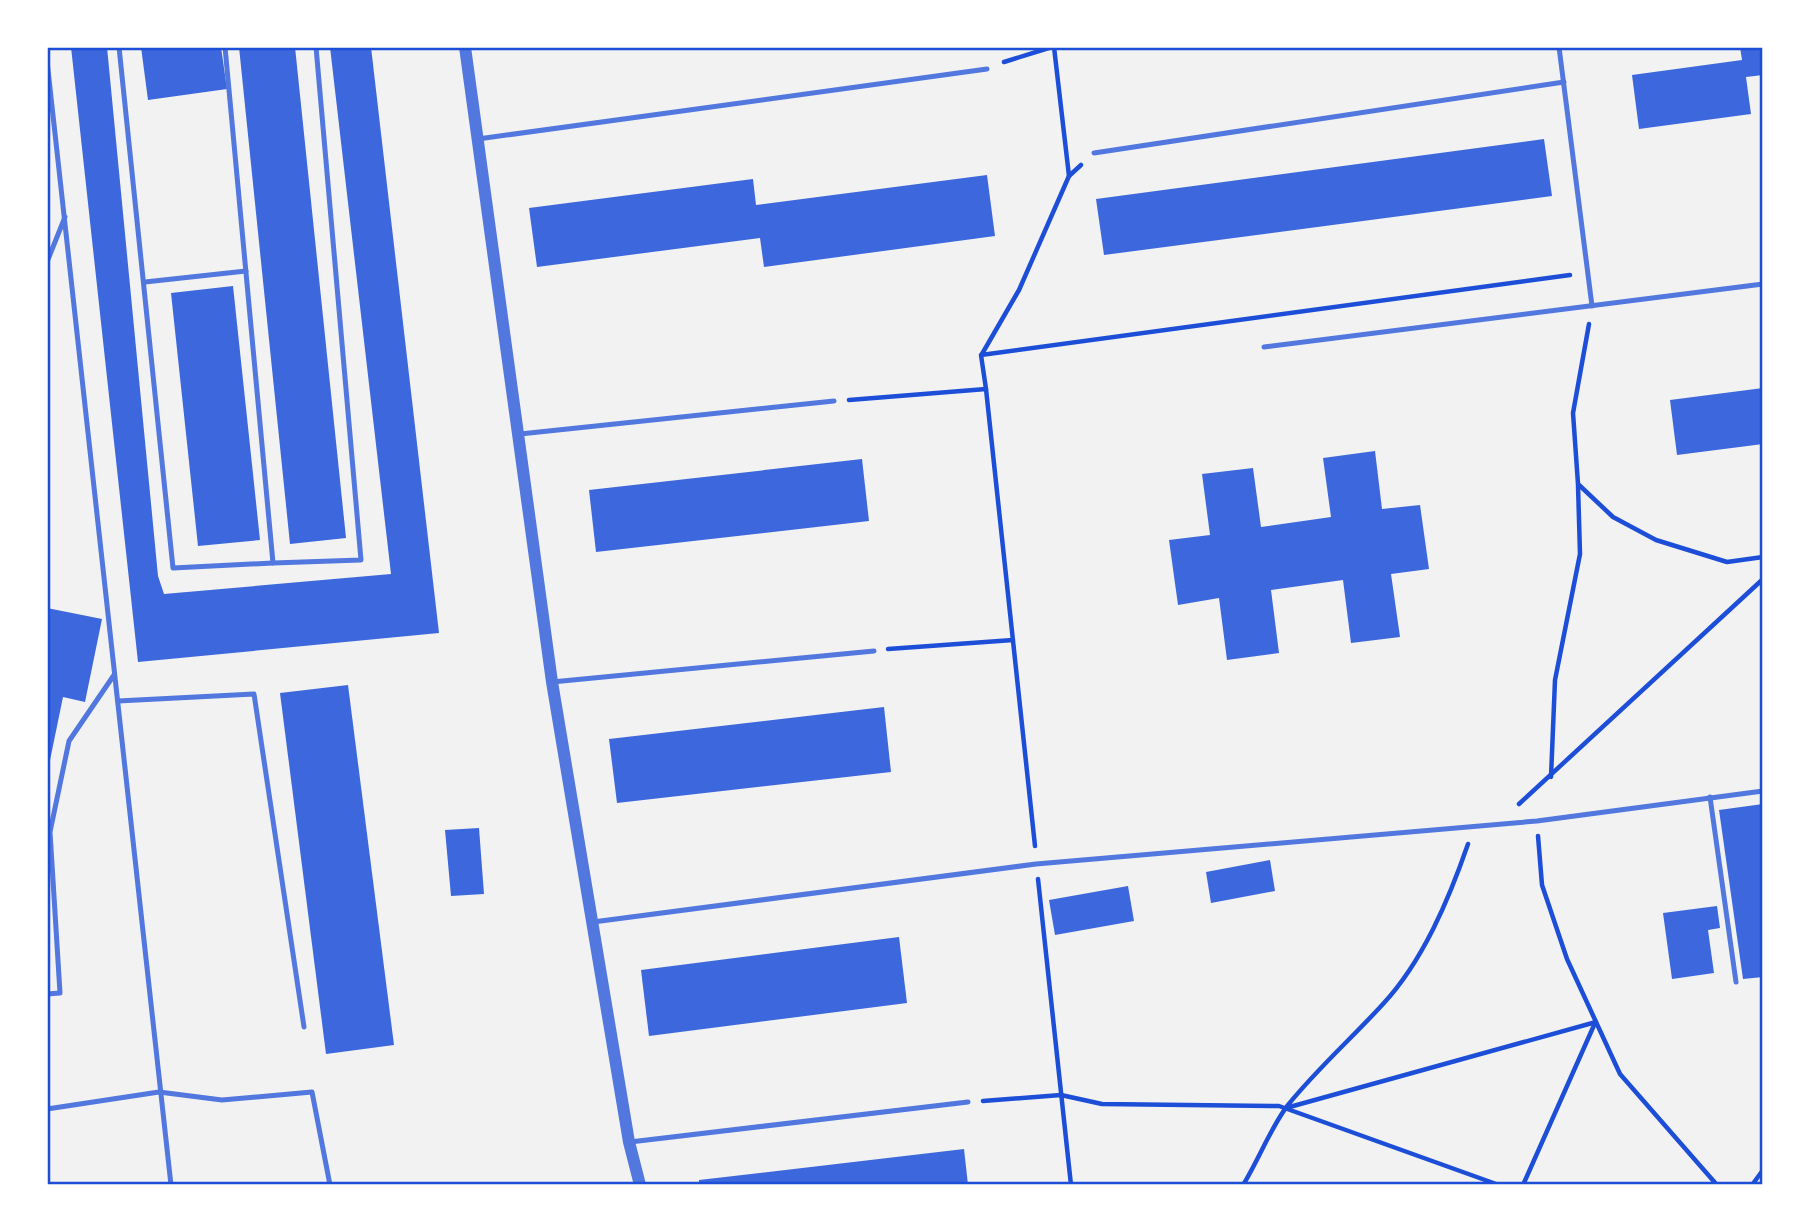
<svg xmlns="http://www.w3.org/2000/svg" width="1810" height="1232" viewBox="0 0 1810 1232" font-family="Commissioner,sans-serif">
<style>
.building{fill:#3d67dc}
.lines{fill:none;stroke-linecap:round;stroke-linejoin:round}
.path{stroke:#1d4ed8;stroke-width:4.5}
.service{stroke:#5277de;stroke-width:5}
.tertiary{stroke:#5277de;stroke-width:12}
.neatline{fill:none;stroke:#1d4ed8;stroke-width:2.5}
</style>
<rect width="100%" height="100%" fill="#f2f2f2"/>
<g class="building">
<polygon points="71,47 107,47 158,576 164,594 391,574 330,47 371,47 439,633 138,662"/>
<polygon points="141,47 221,47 227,89 148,100"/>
<polygon points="239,47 295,47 346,538 290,544"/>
<polygon points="1740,47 1763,47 1763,75 1746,77 1751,114 1639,129 1632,75 1742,60"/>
<polygon points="1544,139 1552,196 1104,255 1096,199"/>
<polygon points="987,175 995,236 764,267 760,238 537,267 529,208 753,179 756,205"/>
<polygon points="233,286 260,540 198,546 171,293"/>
<polygon points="1763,388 1763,444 1677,455 1670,400"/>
<polygon points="1375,451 1382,509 1420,505 1429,569 1391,574 1400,637 1351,643 1343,580 1271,590 1279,653 1227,660 1219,598 1178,605 1169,540 1210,535 1202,474 1253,468 1261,527 1331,517 1323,458"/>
<polygon points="862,459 869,521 596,552 589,490"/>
<polygon points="47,608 102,619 85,702 63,697 48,770"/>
<polygon points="348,685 394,1045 326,1054 280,693"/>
<polygon points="884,707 891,772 617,803 609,739"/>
<polygon points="1763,804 1763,977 1743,979 1719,810"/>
<polygon points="479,828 484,894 451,896 445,830"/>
<polygon points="1270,860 1275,891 1211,903 1206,872"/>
<polygon points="1128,886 1134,921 1055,935 1049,900"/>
<polygon points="1717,906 1720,928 1708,930 1714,973 1672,979 1663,913"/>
<polygon points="899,937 907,1003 649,1036 641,970"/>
<polygon points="964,1149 968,1185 699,1185 699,1180"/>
</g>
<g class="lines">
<g class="path">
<polyline points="1054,47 1069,176"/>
<polyline points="1004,62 1052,47"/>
<polyline points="1589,324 1573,413 1578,484 1613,517 1656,540 1727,562 1763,557"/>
<polyline points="982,354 1019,290 1069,176 1081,165"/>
<polyline points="986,389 981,355 1570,275"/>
<polyline points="849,400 986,389 1035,846"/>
<polyline points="888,649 1013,640"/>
<polyline points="1551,777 1555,680 1580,554 1578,485"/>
<polyline points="1519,804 1763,579"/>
<polyline points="1538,836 1542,885 1567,959 1620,1074 1717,1185"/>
<polyline points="1038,879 1071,1185"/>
<polyline points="983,1101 1061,1095 1102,1104 1279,1106 1499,1185"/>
<polyline points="1286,1108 1596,1022"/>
<path d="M 1243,1185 C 1258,1161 1272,1125 1288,1105 C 1317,1069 1352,1038 1383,1004 C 1423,961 1449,899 1468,844"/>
<polyline points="1523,1185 1595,1023"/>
<polyline points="1752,1185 1763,1170"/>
</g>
<g class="service">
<polyline points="119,47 173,568 273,563"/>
<polyline points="225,47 273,563 361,560 316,47"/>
<polyline points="1559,47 1592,306"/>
<polyline points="47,61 171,1185"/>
<polyline points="478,139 987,69"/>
<polyline points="1094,153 1564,82"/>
<polyline points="47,262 65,217"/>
<polyline points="145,282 246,271"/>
<polyline points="1264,347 1763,284"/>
<polyline points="520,434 834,401"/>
<polyline points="552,682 874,651"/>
<polyline points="118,701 254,694 304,1027"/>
<polyline points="1710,797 1736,982"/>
<polyline points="593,922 1036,864 1537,821 1763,791"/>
<polyline points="47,994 60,993 50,832 69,741 114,675"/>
<polyline points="47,1109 159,1092 222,1100 312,1092 330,1185"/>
<polyline points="630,1142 968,1102"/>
</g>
<polyline class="tertiary" points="465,47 552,682 629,1142 640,1185"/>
</g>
<rect width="1810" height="1232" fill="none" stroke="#ffffff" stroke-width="98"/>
<rect x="49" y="49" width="1712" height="1134" class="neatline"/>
</svg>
